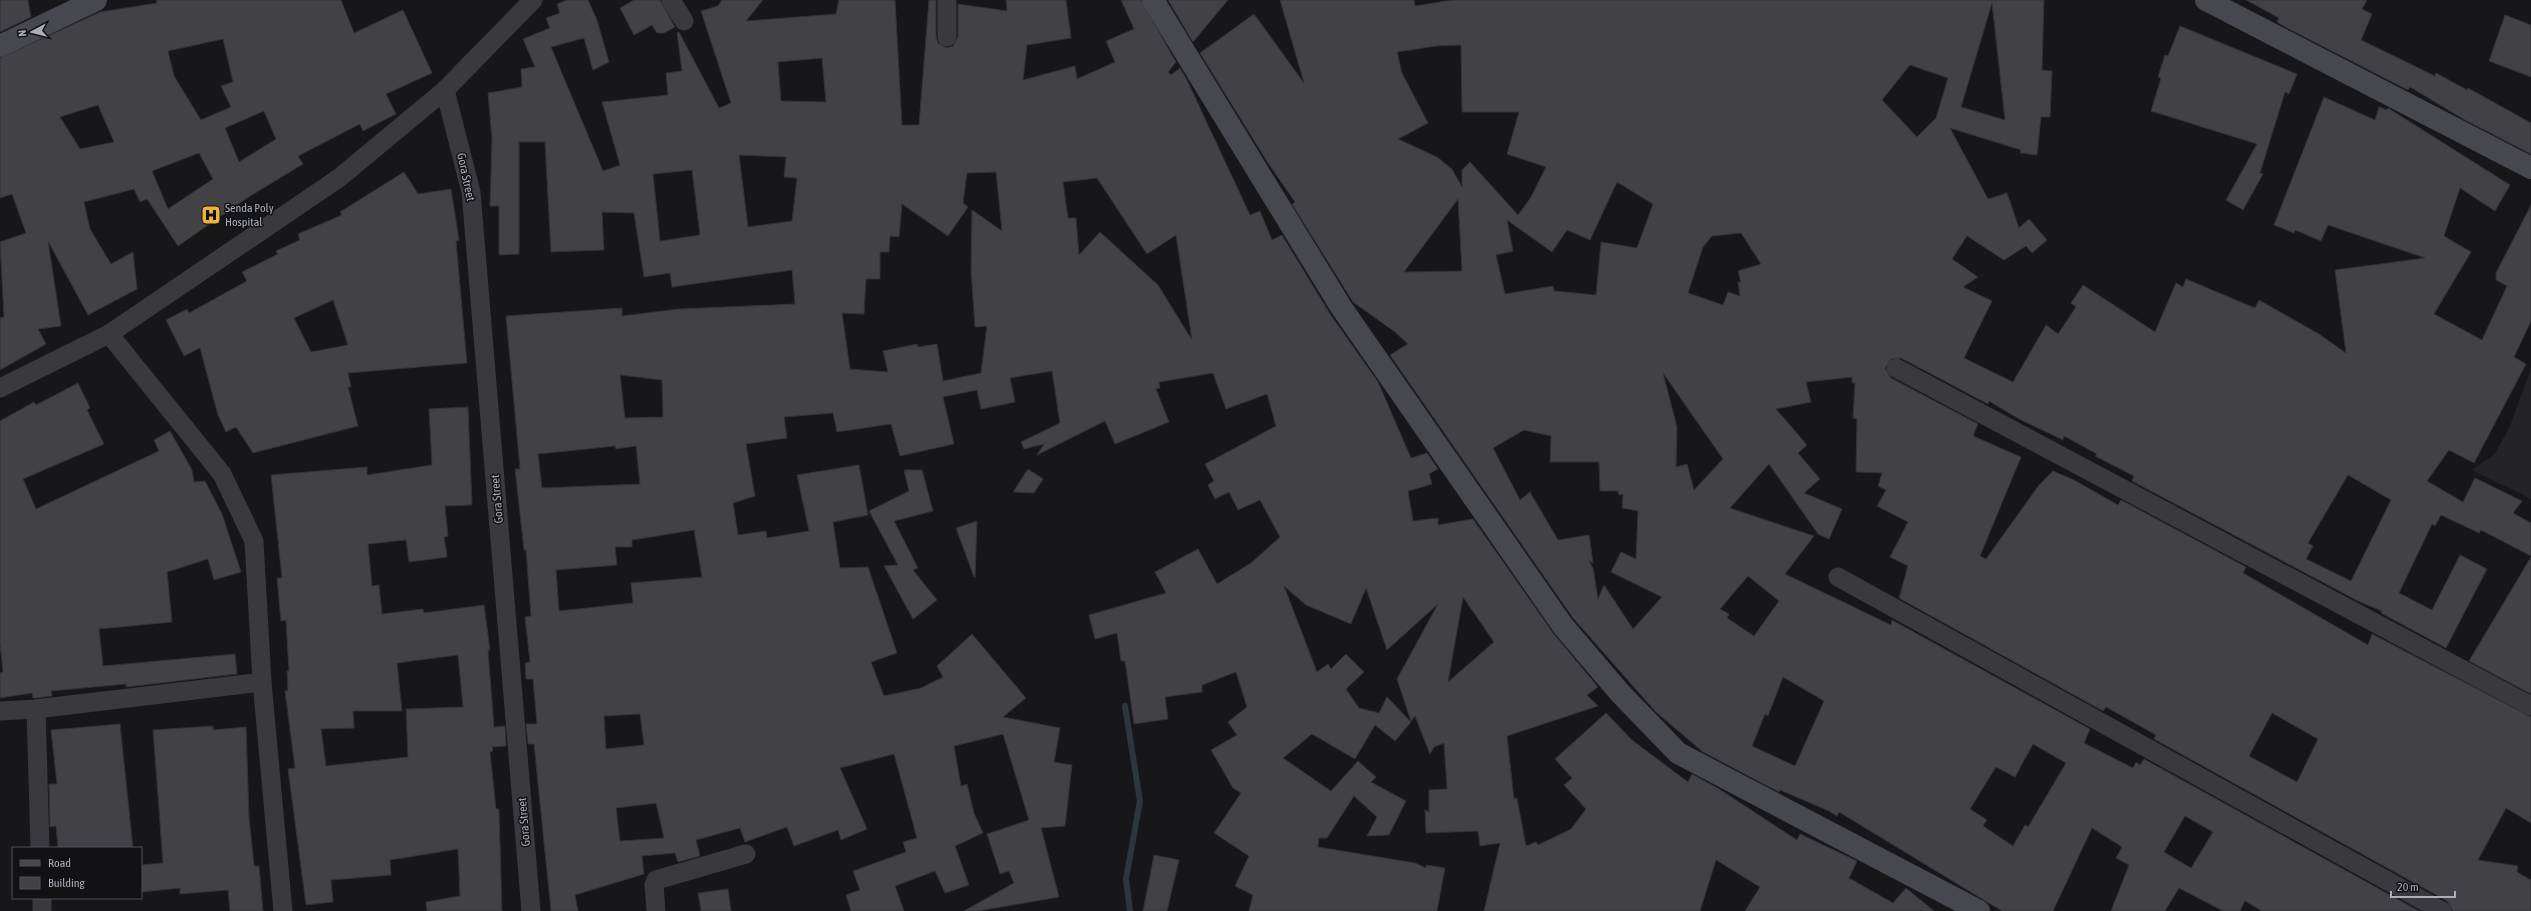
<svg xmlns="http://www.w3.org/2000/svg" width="2531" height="911" viewBox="0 0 2531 911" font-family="'Asap Condensed',sans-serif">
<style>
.built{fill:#242326}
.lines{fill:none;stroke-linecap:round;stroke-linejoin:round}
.stream{stroke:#2e363d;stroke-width:6}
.building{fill:#424246;stroke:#323135;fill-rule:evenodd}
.street{stroke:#39393e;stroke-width:19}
.secondary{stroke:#47484e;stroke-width:22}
.labels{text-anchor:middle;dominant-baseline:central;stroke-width:3;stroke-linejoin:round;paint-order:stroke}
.street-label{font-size:12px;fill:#aaaeb9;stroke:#121214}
.poi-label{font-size:12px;fill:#aaaeb9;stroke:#121214;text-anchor:start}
</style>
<rect width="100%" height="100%" fill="#171719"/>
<polygon class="built" points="2531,369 2531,499 2472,470 2495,454 2510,426"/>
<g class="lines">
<polyline class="stream" points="1125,706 1140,801 1126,879 1130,911"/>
</g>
<g class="building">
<polygon points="0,0 28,0 31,17 0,32"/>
<path d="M 156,0 L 341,0 L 354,33 L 403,10 L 432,73 L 386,94 L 396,114 L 363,131 L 360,124 L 298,156 L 303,164 L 247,198 L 178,246 L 147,199 L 140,202 L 134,189 L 84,202 L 90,229 L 111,264 L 133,252 L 137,289 L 88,315 L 48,241 L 61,326 L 38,329 L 46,344 L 0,370 L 0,318 L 4,317 L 0,242 L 26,233 L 12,194 L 0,198 L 0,58 L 100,12 L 157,3 ZM 223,39 L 233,82 L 221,86 L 231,107 L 201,120 L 174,76 L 168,51 ZM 98,105 L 114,142 L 80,149 L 60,117 ZM 264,111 L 276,139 L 239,162 L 225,128 ZM 199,153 L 213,179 L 168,209 L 152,171 Z"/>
<path d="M 567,0 L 588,0 L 597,20 L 609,62 L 593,70 L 584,38 L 551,47 L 603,171 L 620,165 L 602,102 L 668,95 L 666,73 L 682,71 L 677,33 L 679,32 L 719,108 L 731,103 L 701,11 L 718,6 L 722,0 L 763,0 L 746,21 L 836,14 L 839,0 L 895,0 L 902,125 L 919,125 L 929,0 L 936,0 L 936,37 L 938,43 L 947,48 L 953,46 L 958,37 L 958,4 L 1007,11 L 1006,0 L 1066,0 L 1071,38 L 1027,45 L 1023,80 L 1075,66 L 1077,79 L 1115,62 L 1106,41 L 1134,29 L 1121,0 L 1141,0 L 1176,62 L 1168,72 L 1171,75 L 1180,68 L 1187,80 L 1250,215 L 1260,211 L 1272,240 L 1282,235 L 1330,314 L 1378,382 L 1411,458 L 1427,453 L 1438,469 L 1429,474 L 1432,484 L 1408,491 L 1413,521 L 1438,518 L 1438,525 L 1473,519 L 1553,633 L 1598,687 L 1587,695 L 1598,706 L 1507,736 L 1514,799 L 1517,798 L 1526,846 L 1536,842 L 1538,845 L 1571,829 L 1586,809 L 1564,785 L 1572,778 L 1555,759 L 1606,713 L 1632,740 L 1688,782 L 1692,774 L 1719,789 L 1797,840 L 1800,834 L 1857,861 L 1849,878 L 1893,903 L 1906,888 L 1934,911 L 1745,911 L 1760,887 L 1716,860 L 1700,911 L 1484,911 L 1500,843 L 1480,846 L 1478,831 L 1426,833 L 1425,810 L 1429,812 L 1429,790 L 1447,789 L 1444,743 L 1434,747 L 1430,754 L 1415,716 L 1411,721 L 1397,679 L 1438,604 L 1387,650 L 1366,588 L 1351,624 L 1306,605 L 1284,586 L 1317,672 L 1328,664 L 1331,669 L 1346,654 L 1364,672 L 1346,689 L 1359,708 L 1379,713 L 1387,697 L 1411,722 L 1395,741 L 1375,725 L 1355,759 L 1312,734 L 1283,758 L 1331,791 L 1358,761 L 1376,777 L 1371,782 L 1406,801 L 1389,835 L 1367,836 L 1377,817 L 1354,796 L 1327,838 L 1319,838 L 1318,847 L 1415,863 L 1426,868 L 1426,865 L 1445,868 L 1437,911 L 1249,911 L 1253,895 L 1235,886 L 1249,856 L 1214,833 L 1241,793 L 1233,788 L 1211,750 L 1237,735 L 1228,722 L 1247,707 L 1236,672 L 1202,685 L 1202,692 L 1165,697 L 1168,719 L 1134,724 L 1125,661 L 1121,661 L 1117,633 L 1095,639 L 1089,615 L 1166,593 L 1155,572 L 1198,549 L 1217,584 L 1251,563 L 1280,537 L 1260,500 L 1238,510 L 1229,492 L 1215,499 L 1208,485 L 1214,481 L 1205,464 L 1276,426 L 1267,394 L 1226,409 L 1213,373 L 1159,382 L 1160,388 L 1156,389 L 1169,422 L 1115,444 L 1105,421 L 1037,455 L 1044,444 L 1024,449 L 1021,442 L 1060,423 L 1052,371 L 1010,378 L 1015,402 L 981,409 L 977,390 L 943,397 L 954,444 L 900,456 L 891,424 L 837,432 L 833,413 L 784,417 L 787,438 L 746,444 L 755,496 L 733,503 L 738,535 L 766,531 L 767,538 L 809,531 L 797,475 L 859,465 L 868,515 L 833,522 L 840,568 L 868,567 L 897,653 L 871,662 L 884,696 L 921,688 L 943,677 L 937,666 L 972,634 L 1026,698 L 1003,717 L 1060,728 L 1054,762 L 1072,765 L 1065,826 L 1041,828 L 1059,897 L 978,911 L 964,911 L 1014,883 L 1009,871 L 1000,874 L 987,834 L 1029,820 L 1003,734 L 954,746 L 961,786 L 967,784 L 974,813 L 983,833 L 955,846 L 969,885 L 945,893 L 935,871 L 895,886 L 904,911 L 851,911 L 846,895 L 860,890 L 853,871 L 906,852 L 903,842 L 917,838 L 894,754 L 840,768 L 867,829 L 841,840 L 838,830 L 794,846 L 787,827 L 745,842 L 740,828 L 696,840 L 700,856 L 678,862 L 675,853 L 642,856 L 644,874 L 575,895 L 578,911 L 551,911 L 534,744 L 528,744 L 526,724 L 537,724 L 533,679 L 526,679 L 525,663 L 530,662 L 525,617 L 531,616 L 526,550 L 524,550 L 515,469 L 520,469 L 506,316 L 622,308 L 622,316 L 679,309 L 795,304 L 792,270 L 672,287 L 670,273 L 644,277 L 634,213 L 602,212 L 604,250 L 551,252 L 545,142 L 519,142 L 519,254 L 499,255 L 499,206 L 490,206 L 492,140 L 488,93 L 522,87 L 521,69 L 535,67 L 523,39 L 550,28 L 546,18 L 560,13 L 557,4 ZM 822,58 L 826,102 L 781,101 L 778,62 ZM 739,155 L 786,157 L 784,177 L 797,178 L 792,221 L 748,227 ZM 692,170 L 700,235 L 660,241 L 653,174 ZM 996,172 L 1002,231 L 972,210 L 971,269 L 975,327 L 987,326 L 981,373 L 943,381 L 937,344 L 918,347 L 917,344 L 883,351 L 888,372 L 850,369 L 842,313 L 864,314 L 866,279 L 880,279 L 880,252 L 889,252 L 890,236 L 899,237 L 902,204 L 948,236 L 968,207 L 963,203 L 967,173 ZM 1097,178 L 1147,254 L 1176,235 L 1192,340 L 1158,285 L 1100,232 L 1079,255 L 1076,218 L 1068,218 L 1063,182 ZM 620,375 L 662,380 L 663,417 L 625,418 ZM 615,446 L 616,449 L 636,446 L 640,484 L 542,488 L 538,454 ZM 694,530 L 702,577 L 631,583 L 633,603 L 559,611 L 556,570 L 617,565 L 615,547 L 632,547 L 632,540 ZM 1463,597 L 1494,642 L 1448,682 ZM 640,714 L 644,745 L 606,749 L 604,716 ZM 656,803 L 664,838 L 620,841 L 616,808 Z"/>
<polygon points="634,0 660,0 675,27 664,33 657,33 652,25 634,35 620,8"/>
<polygon points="1168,0 1228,0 1193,42"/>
<path d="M 1280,0 L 1414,0 L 1415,6 L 1452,0 L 2044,0 L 2042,70 L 2052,71 L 2050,117 L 2041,117 L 2037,155 L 2020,153 L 2021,150 L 1950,128 L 1988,199 L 2007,193 L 2019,228 L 2029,219 L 2047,240 L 2032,253 L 2026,246 L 2004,260 L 1967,236 L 1952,259 L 1978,277 L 1963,287 L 1992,301 L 1964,358 L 2013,382 L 2046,325 L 2058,334 L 2076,307 L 2071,303 L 2083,285 L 2155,332 L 2176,283 L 2183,287 L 2186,279 L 2255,308 L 2259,300 L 2319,334 L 2346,353 L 2335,270 L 2425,258 L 2328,225 L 2321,241 L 2295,230 L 2294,233 L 2274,225 L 2324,97 L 2375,120 L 2379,107 L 2387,110 L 2388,108 L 2510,185 L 2495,211 L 2460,188 L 2444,236 L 2471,252 L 2434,314 L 2482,340 L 2507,286 L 2496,280 L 2496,273 L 2531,205 L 2531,321 L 2514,357 L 2526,364 L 2474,463 L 2449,450 L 2427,481 L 2463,502 L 2475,478 L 2522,501 L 2513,513 L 2531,523 L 2531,556 L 2481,530 L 2479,533 L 2441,515 L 2435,526 L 2432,524 L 2399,593 L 2432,610 L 2460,555 L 2487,569 L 2446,648 L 2381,613 L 2382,611 L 2360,602 L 2132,481 L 2134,476 L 2095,456 L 2097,454 L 2064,436 L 2063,440 L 2019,419 L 1989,401 L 1988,404 L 1901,358 L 1891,359 L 1885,368 L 1891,378 L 1978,424 L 1973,436 L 2021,457 L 1980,556 L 1986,559 L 2039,485 L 2053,471 L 2074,480 L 2118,505 L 2121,500 L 2246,567 L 2243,573 L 2368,645 L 2372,634 L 2531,717 L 2531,823 L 2506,808 L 2478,860 L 2518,866 L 2517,872 L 2531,880 L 2531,911 L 2453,911 L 2447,901 L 2154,739 L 2156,735 L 2106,707 L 2103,711 L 1899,598 L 1908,566 L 1890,557 L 1908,522 L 1877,506 L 1886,490 L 1878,486 L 1882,473 L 1856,472 L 1857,419 L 1853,418 L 1855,383 L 1852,383 L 1852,377 L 1806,382 L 1811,402 L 1776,409 L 1807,445 L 1798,453 L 1820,479 L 1804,493 L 1842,509 L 1829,539 L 1818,534 L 1769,464 L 1730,508 L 1814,536 L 1785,574 L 1891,625 L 1892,620 L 2090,729 L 2084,743 L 2133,768 L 2136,762 L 2140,765 L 2144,759 L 2419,911 L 2262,911 L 2245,901 L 2240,911 L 2223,911 L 2179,888 L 2165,911 L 2111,911 L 2129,865 L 2116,858 L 2122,847 L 2092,828 L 2053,911 L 2002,911 L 1839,812 L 1837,816 L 1829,811 L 1780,790 L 1779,792 L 1703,752 L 1656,712 L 1573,618 L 1390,355 L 1408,344 L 1395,332 L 1353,302 L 1292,204 L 1295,202 L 1268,163 L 1200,53 L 1254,14 L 1304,83 ZM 1992,3 L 2005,120 L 1961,107 ZM 1461,45 L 1462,112 L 1519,112 L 1507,154 L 1546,167 L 1531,197 L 1518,215 L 1470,162 L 1462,170 L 1462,187 L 1452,169 L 1437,157 L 1398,139 L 1428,123 L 1402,73 L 1397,52 L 1436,46 ZM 1910,65 L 1948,78 L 1936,118 L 1917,137 L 1882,100 ZM 1617,182 L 1653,204 L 1637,248 L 1601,242 L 1596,295 L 1554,291 L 1553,286 L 1505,294 L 1496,255 L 1513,251 L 1507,220 L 1552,252 L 1567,230 L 1590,240 ZM 1458,199 L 1462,271 L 1404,272 ZM 1741,233 L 1761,264 L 1738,271 L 1741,282 L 1738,282 L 1740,296 L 1728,292 L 1723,305 L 1688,293 L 1703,247 L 1712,236 ZM 1663,373 L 1723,459 L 1694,490 L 1687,464 L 1676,467 L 1677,427 ZM 1524,430 L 1551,436 L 1550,462 L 1599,462 L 1600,491 L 1618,491 L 1619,495 L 1623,494 L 1622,508 L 1638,511 L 1636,559 L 1621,552 L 1611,572 L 1662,597 L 1633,629 L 1604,585 L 1598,599 L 1593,568 L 1589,561 L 1593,563 L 1589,535 L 1558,540 L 1530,492 L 1520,500 L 1493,448 ZM 2348,475 L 2391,500 L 2351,581 L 2306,559 L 2313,546 L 2308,543 ZM 1748,576 L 1779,601 L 1754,636 L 1727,618 L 1729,614 L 1720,609 ZM 1783,677 L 1824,701 L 1795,766 L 1752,746 L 1765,714 L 1768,716 ZM 2272,713 L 2318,739 L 2297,782 L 2249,756 ZM 2033,744 L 2066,763 L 2028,827 L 2025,825 L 2013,846 L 1983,826 L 1987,820 L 1970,809 L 1996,767 L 2015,777 ZM 2185,816 L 2213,832 L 2191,868 L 2164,852 Z"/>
<polygon points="2246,0 2367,0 2362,9 2372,14 2361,40 2435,76 2436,73 2467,90 2468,88 2531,123 2531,154 2465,120 2410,87 2408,90 2287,28 2277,22 2279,18"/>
<polygon points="2505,15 2531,25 2531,77 2489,61"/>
<polygon points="2180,26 2297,74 2289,94 2285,92 2260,173 2263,174 2243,210 2226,200 2257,144 2151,111 2161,78 2158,77 2165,55 2168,56"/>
<path d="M 404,172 L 418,194 L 451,189 L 459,240 L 456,241 L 467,363 L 348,373 L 351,387 L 348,387 L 358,426 L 253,453 L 236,427 L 226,432 L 218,415 L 200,348 L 184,356 L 166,320 L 187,309 L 189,313 L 247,281 L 242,272 L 278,254 L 276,251 L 300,240 L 298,234 L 342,215 L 340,212 ZM 333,300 L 348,345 L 311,352 L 294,318 Z"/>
<polygon points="78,383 90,408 87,410 104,444 23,479 36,509 159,451 154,440 170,431 192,470 194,482 205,481 222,514 241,572 214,580 208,559 167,572 172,622 99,629 103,666 235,654 237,674 126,687 126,684 51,691 52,696 35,698 33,698 32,693 0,698 0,673 3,672 0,644 0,421 34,402 36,405"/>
<path d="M 468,407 L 472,505 L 445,506 L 448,536 L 444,537 L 447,557 L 409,562 L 406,540 L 368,544 L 372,586 L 379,585 L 382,614 L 423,609 L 424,613 L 484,605 L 490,650 L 488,650 L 494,727 L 505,726 L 506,746 L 492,747 L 493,751 L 490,752 L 496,809 L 499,809 L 502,911 L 427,911 L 426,902 L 460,896 L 458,849 L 390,860 L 391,875 L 331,880 L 333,902 L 306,905 L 288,769 L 295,768 L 285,691 L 288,690 L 287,671 L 289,671 L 286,620 L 281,621 L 277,578 L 282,578 L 271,475 L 367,467 L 367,475 L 432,465 L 429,409 ZM 458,655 L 463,707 L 406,709 L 408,757 L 326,766 L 321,729 L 354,728 L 353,711 L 402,711 L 397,663 Z"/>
<polygon points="1028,469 1043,479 1034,493 1013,492"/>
<polygon points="904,470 922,470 933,511 894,521 918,568 913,570 937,600 913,619 884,566 898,565 869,511 909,491"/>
<polygon points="977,521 975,577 974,577 956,528"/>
<polygon points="2531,557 2531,694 2469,661"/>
<polygon points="120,724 133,848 58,848 56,826 50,827 49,784 57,784 51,730"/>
<polygon points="213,726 213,730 246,727 249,817 254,866 259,866 263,911 230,911 228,890 180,894 180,888 141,892 141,865 163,863 153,730"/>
<polygon points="1154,855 1179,860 1167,911 1143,911"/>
<polygon points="728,889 731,911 701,911 698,893"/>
</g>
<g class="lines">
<g class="street">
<polyline points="671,0 684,21"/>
<polyline points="947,37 947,0"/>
<polyline points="445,90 471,192 531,911"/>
<polyline points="109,334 222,474 254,541 262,682 283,911"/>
<polyline points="1896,368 2531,706"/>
<polyline points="0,388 109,334 339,178 445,90 533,0"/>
<polyline points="1838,577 2442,911"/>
<polyline points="36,709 40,848"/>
<polyline points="0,711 36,709 262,682"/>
<polyline points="42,898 42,911"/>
<polyline points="656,911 654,885 656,880 746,854"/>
</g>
<g class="secondary">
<polyline points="1153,0 1341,307 1563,626 1620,693 1678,753 1979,911"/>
<polyline points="2206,0 2531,168"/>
<polyline points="0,46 96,0"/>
</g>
</g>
<defs>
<g id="hospital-square" transform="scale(1)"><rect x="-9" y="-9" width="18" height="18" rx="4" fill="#ecb43c" stroke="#121214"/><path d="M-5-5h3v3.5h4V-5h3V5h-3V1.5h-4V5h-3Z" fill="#111"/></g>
</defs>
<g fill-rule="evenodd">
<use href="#hospital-square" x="211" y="215"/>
</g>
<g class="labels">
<g class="street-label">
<text transform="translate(466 177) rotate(78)">Gora Street</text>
<text transform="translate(497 499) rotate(-95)">Gora Street</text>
<text transform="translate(524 822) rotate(-95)">Gora Street</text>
</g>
<g class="poi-label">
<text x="225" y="208">Senda Poly<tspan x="225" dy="14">Hospital</tspan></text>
</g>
</g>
<rect x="12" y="847" width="130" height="52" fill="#121214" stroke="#4f5056"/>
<rect x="20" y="860" width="20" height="6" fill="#47484e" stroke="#4f5056"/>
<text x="48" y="867" font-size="12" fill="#aaaeb9">Road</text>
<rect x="20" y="877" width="20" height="12" fill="#424246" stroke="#4f5056"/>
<text x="48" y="887" font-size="12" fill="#aaaeb9">Building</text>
<g transform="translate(32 32) rotate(263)" stroke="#121214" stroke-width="3" paint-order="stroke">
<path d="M0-3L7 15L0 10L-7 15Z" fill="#aaaeb9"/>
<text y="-6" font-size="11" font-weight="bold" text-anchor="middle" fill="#aaaeb9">N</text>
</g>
<path d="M2391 891v6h64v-6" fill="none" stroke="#aaaeb9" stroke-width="2"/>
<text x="2397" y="891" font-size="12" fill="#aaaeb9" stroke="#121214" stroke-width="3" paint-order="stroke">20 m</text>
</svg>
